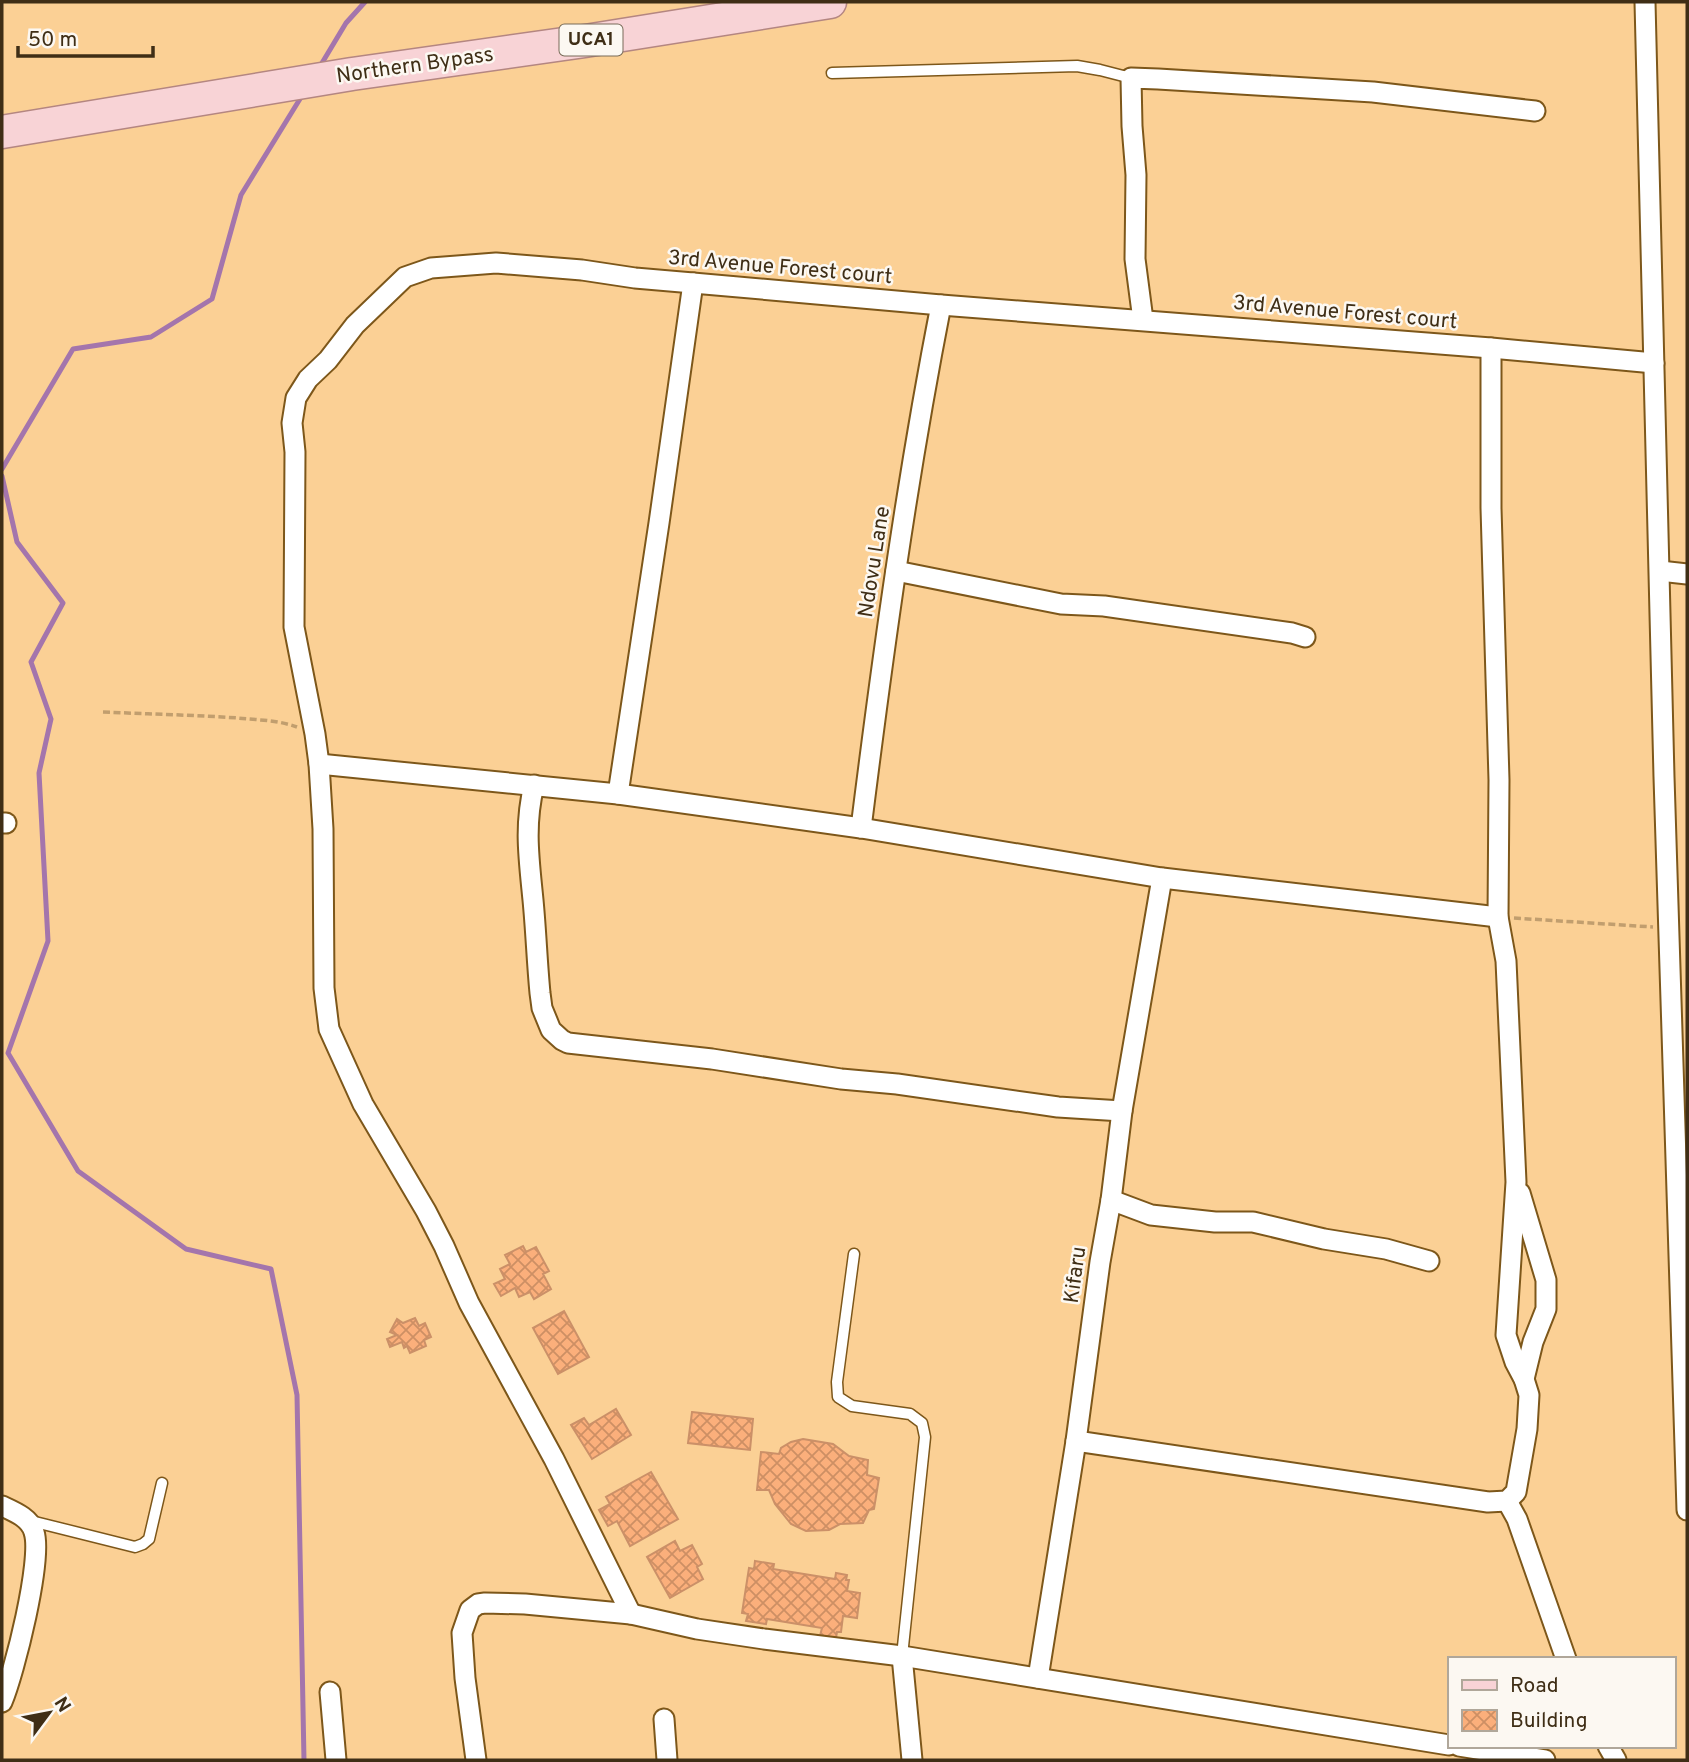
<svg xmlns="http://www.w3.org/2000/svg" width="1689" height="1762" viewBox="0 0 1689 1762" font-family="Overpass,sans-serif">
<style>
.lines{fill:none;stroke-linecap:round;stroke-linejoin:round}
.stream{stroke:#a475ac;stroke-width:5}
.building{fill:url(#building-cross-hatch);stroke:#cb9068;stroke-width:2}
.lane-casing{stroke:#7d571a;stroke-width:13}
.street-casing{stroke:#7d571a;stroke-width:23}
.primary-casing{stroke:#b48681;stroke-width:35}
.path{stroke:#c19e6e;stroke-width:3.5;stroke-dasharray:7 3.5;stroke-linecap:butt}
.lane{stroke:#fff;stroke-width:10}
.street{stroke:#fff;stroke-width:19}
.primary{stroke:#f8d3d6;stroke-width:32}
.labels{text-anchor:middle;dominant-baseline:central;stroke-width:5;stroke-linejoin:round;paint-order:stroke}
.shield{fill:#fcf8f2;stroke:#786b58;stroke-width:2}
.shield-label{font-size:19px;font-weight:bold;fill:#3f2e16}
.street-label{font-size:21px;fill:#3f2e16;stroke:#fcf8f2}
</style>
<defs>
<pattern id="building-cross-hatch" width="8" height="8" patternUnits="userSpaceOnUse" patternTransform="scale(1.75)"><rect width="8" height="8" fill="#fbaf7b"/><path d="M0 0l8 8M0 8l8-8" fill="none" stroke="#cd8f64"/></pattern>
</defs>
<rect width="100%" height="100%" fill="#fbd095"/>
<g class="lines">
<g class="stream">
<polyline points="319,68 346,23 365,2"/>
<polyline points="2,469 73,349 151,337 212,299 241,195 303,94"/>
<polyline points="2,476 17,542 63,603 31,662 51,719 39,773 48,941 8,1053 78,1171 186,1249 271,1269 297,1395 304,1760"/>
</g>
</g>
<g class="building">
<polygon points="523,1246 526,1252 536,1247 549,1271 543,1274 551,1289 534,1299 530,1292 519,1297 515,1288 501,1296 494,1284 505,1279 500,1269 510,1264 505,1255"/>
<polygon points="564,1311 589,1357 558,1374 533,1328"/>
<polygon points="415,1318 419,1326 425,1323 431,1337 424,1340 426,1346 410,1353 407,1346 404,1348 402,1342 390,1347 387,1339 397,1335 390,1332 397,1319 403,1323"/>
<polygon points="616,1409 631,1435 592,1459 571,1425 584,1418 589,1425"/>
<polygon points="692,1412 753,1419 750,1450 688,1443"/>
<polygon points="803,1439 833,1444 849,1456 868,1460 867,1475 879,1478 874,1509 869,1510 863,1523 840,1524 829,1530 806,1531 791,1524 775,1504 769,1490 757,1490 761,1452 779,1454 781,1448 791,1442"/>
<polygon points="651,1472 678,1519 630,1546 617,1521 608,1526 599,1510 610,1504 606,1497"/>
<polygon points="675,1541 680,1551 692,1545 702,1564 697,1567 703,1579 670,1598 647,1557"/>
<polygon points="755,1561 774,1564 773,1569 835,1579 836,1573 847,1575 846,1580 849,1580 847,1591 860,1593 857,1618 843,1616 841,1632 837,1632 836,1638 820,1636 822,1628 767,1619 766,1624 746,1621 748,1614 742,1613 749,1568 754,1569"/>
</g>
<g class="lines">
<g class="lane-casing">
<g id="lane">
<polyline points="832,73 1077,66 1100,70 1131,78"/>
<polyline points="854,1254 837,1382 838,1397 852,1406 910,1414 922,1423 925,1437 902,1656"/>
<polyline points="31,1521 135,1547 143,1544 149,1539 162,1483"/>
</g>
</g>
<g class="street-casing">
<g id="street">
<polyline points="1645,2 1664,777 1687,1510"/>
<polyline points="1143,320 1135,259 1136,175 1132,126 1131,78 1158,79 1373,92 1535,111"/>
<polyline points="896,571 1061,604 1104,606 1292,633 1305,637"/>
<polyline points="1660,571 1687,574"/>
<polyline points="319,764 618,794 861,828 1162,878 1498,917"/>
<path d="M 534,785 C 524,826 529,859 533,900 C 536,931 537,962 540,993 L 542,1008 L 551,1030 L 562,1040 L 568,1043 L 712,1059 L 841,1079 L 897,1084 L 1058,1107 L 1122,1111"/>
<polyline points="618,794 659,523 693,283"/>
<polyline points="2,823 6,823"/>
<path d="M 861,828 C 883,653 907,478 941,305"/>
<polyline points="1520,1193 1546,1280 1546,1309 1533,1342 1524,1379"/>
<polyline points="1111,1200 1151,1215 1215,1222 1253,1222 1324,1239 1386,1249 1429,1261"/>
<polyline points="1076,1441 1488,1502 1507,1501 1516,1492 1527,1429 1529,1395 1524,1379 1515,1362 1506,1335 1516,1182 1506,961 1498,917 1499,780 1491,508 1491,348"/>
<polyline points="1507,1501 1517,1519 1566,1659"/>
<path d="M 2,1506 C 15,1512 30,1518 34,1532 C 43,1559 14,1674 2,1702"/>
<polyline points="631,1614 554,1459 469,1303 444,1246 426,1211 363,1104 329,1029 324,988 323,829 319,764 315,734 294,627 295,452 292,423 296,398 308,379 328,360 355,325 405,277 431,268 496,263 582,270 635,278 693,283 941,305 1491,348 1654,363"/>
<polyline points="902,1656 912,1760"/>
<polyline points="1038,1678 1076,1441 1100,1262 1111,1200 1122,1111 1162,878"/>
<polyline points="330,1692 336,1760"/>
<polyline points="664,1719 667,1760"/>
<polyline points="1459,1746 1545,1760"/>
<polyline points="1608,1746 1616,1760"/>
<polyline points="476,1760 465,1678 462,1633 470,1610 478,1604 485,1603 525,1604 631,1614 697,1629 764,1639 902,1656 1449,1745"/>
</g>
</g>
<g class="primary-casing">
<polyline id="primary" points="2,132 352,74 585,41 830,2"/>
</g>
<g class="path">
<path d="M 103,712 C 148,714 193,715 238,718 C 257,720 278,720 297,727"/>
<polyline points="1514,918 1653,927"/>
</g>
<use href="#lane" class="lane"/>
<use href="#street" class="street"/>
<use href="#primary" class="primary"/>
</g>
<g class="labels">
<rect class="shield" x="559.5" y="24.5" width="63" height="31" rx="5"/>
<g class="shield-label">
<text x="591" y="40">UCA1</text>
</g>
<g class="street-label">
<text transform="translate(415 66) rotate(-8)">Northern Bypass</text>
<text transform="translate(780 268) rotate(5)">3rd Avenue Forest court</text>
<text transform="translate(1345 313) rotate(5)">3rd Avenue Forest court</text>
<text transform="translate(875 562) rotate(-81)">Ndovu Lane</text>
<text transform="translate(1076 1275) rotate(-82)">Kifaru</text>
</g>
</g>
<rect width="1689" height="1762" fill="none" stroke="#3f2e16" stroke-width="7"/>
<rect x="1448" y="1657" width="228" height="91" fill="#fcf8f2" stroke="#b0a79a" stroke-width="2"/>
<rect x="1462" y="1680" width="35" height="10" fill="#f8d3d6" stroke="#b0a79a" stroke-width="2"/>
<text x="1510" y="1692" font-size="21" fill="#3f2e16">Road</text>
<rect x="1462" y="1710" width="35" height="21" fill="url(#building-cross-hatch)" stroke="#b0a79a" stroke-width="2"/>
<text x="1510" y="1727" font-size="21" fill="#3f2e16">Building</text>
<g transform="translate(49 1713) rotate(58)" stroke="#fcf8f2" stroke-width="5" paint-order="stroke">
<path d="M0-5L12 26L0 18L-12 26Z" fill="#3f2e16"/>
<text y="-10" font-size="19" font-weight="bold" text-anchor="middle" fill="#3f2e16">N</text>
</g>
<path d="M18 46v10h135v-10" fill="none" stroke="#3f2e16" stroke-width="3.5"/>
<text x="28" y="46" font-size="21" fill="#3f2e16" stroke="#fcf8f2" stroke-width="5" paint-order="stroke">50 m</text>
</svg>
